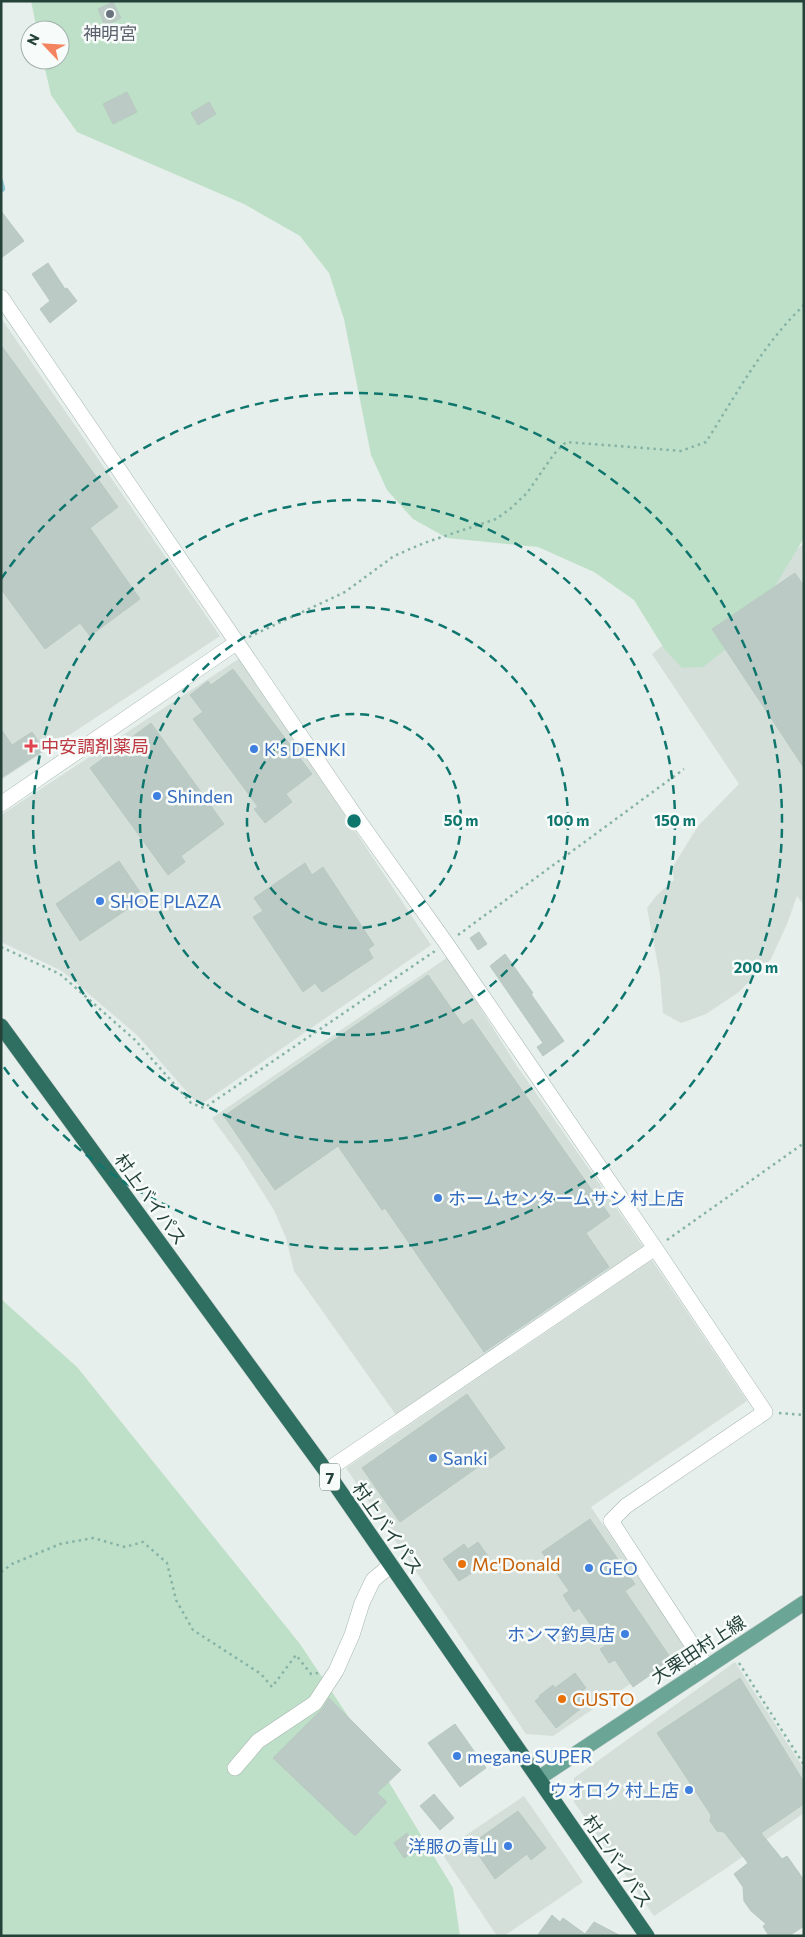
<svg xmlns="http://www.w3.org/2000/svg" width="805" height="1937" font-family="Commissioner,'Noto Sans JP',sans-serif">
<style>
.built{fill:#d4dfda}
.green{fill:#bfe0c8}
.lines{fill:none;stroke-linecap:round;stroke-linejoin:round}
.stream{stroke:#8ec9d4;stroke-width:4.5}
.building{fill:#bbcac4;stroke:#b8c9c2}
.minor-casing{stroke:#a8b8b2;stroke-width:16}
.major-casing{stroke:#c2cac8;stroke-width:16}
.highway-casing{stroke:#c2cac8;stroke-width:16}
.path{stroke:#86b3a5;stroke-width:2.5;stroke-dasharray:2.5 4;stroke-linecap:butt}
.minor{stroke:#fff;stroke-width:15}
.major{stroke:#6aa596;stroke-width:15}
.highway{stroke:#2f6f62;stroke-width:15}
.ring{fill:none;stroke:#0f766e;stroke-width:2.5;stroke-dasharray:9 6}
.worship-dot{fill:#6b7280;stroke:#f7fbf9;stroke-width:2}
.health-dot{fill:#e0444e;stroke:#f7fbf9;stroke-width:2}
.shop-dot{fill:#3f7fe0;stroke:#f7fbf9;stroke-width:2}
.food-dot{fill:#e8710a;stroke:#f7fbf9;stroke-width:2}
.labels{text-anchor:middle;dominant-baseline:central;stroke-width:5;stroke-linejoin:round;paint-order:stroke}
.shield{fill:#f7fbf9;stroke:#637a73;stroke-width:1}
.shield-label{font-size:16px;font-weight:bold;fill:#24423a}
.worship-label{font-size:18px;fill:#5b616d;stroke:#f7fbf9}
.health-label{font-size:18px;fill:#be3a42;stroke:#f7fbf9;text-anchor:start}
.shop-label{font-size:18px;fill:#366cbe;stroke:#f7fbf9;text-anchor:start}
.street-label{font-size:18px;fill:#24423a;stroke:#f7fbf9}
.food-label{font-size:18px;fill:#c56008;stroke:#f7fbf9;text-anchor:start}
.centre{fill:#0f766e;stroke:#f7fbf9;stroke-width:2.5}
.ring-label{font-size:15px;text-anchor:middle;font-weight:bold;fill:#0f766e;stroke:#f7fbf9;stroke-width:5;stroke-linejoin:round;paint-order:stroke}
</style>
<rect width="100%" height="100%" fill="#e6efeb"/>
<path class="built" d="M1,318L220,636L1,780Z
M804,544V905L797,896L787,924L771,959L739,992L706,1014L681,1023L663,1013L660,976L647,908L656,896L674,880L672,868L698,826L739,784L652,654L691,623Z
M240,658L431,945L203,1103L194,1100L138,1036L62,971L1,942V815Z
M448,957L517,1066L645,1249L396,1415L294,1271L286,1238L274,1210L240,1156L212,1118Z
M652,1260L747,1401L591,1507L685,1647L553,1736L526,1734L346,1468Z
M735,1662L804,1769V1813L728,1867L654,1916L574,1802V1778Z
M524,1796L583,1882L504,1936H497L441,1852Z"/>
<path class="green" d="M31,1H804V538L747,633L703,667L682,668L665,650L634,600L594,572L538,547L447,538L413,519L387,490L371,455L344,319L329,273L300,236L244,204L77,132L51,95L43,60H60V30H37Z
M1,1299L77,1367L300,1644L358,1731L453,1888L460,1936H1Z"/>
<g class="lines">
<path class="stream" d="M1,181L3,189L1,191"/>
</g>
<path class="building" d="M113,2L121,18L105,26L98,9Z
M127,92L137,112L113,124L103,104Z
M209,102L216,114L198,125L191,113Z
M1,211L24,241L1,258Z
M48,263L65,289L67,288L77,301L50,323L40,309L50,301L32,274Z
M1,345L118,507L90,528L140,599L90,636L80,623L45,649L1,589Z
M795,573L804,586V768L712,629Z
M233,669L312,774L286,794L292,802L265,823L254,809L258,807L193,719L203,712L190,695L208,681L211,685Z
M151,723L224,824L181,856L185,862L168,875L90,768Z
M1,729L12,745L32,732L44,750L1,778Z
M119,861L144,898L80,941L56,904Z
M305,863L312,875L323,867L374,945L368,949L373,958L322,992L315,983L303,992L253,917L263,911L254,898Z
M479,932L487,944L478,950L470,938Z
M505,954L533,993L531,994L564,1041L543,1056L537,1047L543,1043L490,966Z
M428,975L463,1025L472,1019L610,1216L586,1233L609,1267L484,1352L385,1208L382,1210L338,1146L275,1190L224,1116Z
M467,1394L505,1448L400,1522L362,1468Z
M590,1519L635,1584L625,1591L672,1660L633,1687L615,1660L609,1663L600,1649L605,1646L579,1608L574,1612L563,1595L569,1591L542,1552Z
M478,1542L488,1556L471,1569L473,1572L459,1581L443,1559L464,1544L468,1549Z
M575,1673L586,1688L580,1692L588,1703L556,1728L535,1701L540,1697L539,1696L553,1685L555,1688Z
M740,1678L804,1782V1804L761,1833L782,1859L787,1856L804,1880V1926L789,1936H769L763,1926L766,1924L751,1911L744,1901L743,1887L734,1874L748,1863L724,1832L717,1831L710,1821L711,1815L657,1733Z
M329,1698L401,1770L377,1793L387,1802L355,1836L273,1758L323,1708Z
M455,1724L486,1768L460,1787L428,1743Z
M434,1794L454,1818L440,1830L420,1806Z
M518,1811L546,1848L531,1860L527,1854L495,1879L471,1844Z
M407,1833L418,1849L404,1858L394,1843Z
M552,1915L560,1922L563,1918L585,1934L594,1922L621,1936H537Z"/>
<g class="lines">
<g class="minor-casing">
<path id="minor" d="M1,297L356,817L446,943L655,1248L765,1412L626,1506L611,1521L706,1666
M1,804L236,643
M326,1471L655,1248
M235,1768L258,1741L315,1703L336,1671L352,1635L362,1603L373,1580L391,1565"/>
</g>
<g class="major-casing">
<path id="major" d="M539,1778L804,1603"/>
</g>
<g class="highway-casing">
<path id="highway" d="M1,1026L326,1471L647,1936"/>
</g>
<path class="path" d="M249,637L345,592L394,556L424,543L496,519L510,509L527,493L554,454L566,442L681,451L706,442C736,395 763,344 804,305
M458,935L684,769
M1,947L60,974L135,1040L191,1103L204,1108L435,951
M667,1240L804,1143
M779,1413L804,1415
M1,1572L12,1564L60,1544L93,1538L125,1547L143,1542L167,1563L176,1600L193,1630L261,1674L272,1687L296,1655L311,1674L318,1673
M739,1663L804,1765"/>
<use href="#minor" class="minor"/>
<use href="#major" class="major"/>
<use href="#highway" class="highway"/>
</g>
<g class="ring">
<circle cx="354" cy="821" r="107"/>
<circle cx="354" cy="821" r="214"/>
<circle cx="354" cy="821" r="321"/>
<path d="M1 579A428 428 0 1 1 1 1063"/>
</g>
<circle class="worship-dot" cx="110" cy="14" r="5"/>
<path class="health-dot" d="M28.5 738.5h5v5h5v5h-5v5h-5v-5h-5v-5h5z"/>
<g class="shop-dot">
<circle cx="254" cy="749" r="5"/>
<circle cx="157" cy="796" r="5"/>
<circle cx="100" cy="901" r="5"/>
<circle cx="438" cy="1198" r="5"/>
<circle cx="433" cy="1458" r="5"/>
<circle cx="589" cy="1568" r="5"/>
<circle cx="625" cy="1634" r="5"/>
<circle cx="457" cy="1756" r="5"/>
<circle cx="689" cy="1790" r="5"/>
<circle cx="508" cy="1846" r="5"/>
</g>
<g class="food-dot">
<circle cx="462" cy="1564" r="5"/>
<circle cx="562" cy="1699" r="5"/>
</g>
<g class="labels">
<rect class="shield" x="320" y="1463.5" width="20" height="27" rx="4"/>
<g class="shield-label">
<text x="330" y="1477">7</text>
</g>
<g class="worship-label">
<text x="110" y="33">神明宮</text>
</g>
<g class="health-label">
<text x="41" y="746">中安調剤薬局</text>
</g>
<g class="shop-label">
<text x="264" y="749">K's DENKI</text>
<text x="167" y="796">Shinden</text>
<text x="110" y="901">SHOE PLAZA</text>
<text x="448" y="1198">ホームセンタームサシ 村上店</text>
<text x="443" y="1458">Sanki</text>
<text x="599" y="1568">GEO</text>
<text x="615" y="1634" text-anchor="end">ホンマ釣具店</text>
<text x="467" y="1756">megane SUPER</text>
<text x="679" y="1790" text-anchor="end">ウオロク 村上店</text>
<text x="498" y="1846" text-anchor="end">洋服の青山</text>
</g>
<g class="street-label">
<text transform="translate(151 1199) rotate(54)">村上バイパス</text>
<text transform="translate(388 1528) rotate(55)">村上バイパス</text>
<text transform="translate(698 1649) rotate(-33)">大栗田村上線</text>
<text transform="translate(618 1861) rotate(56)">村上バイパス</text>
</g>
<g class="food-label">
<text x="472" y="1564">Mc'Donald</text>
<text x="572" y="1699">GUSTO</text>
</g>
</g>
<circle cx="354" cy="821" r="8" class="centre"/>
<g class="ring-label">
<text x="461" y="826">50 m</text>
<text x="568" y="826">100 m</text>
<text x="675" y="826">150 m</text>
<text x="756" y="973">200 m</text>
</g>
<rect width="805" height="1937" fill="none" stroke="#24423a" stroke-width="5"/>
<g transform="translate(45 45) rotate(295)"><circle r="24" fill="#f7fbf9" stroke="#a3b1ad"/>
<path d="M0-4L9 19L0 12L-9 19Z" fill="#f4845f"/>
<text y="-8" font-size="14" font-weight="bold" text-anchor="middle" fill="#24423a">N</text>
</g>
</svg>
